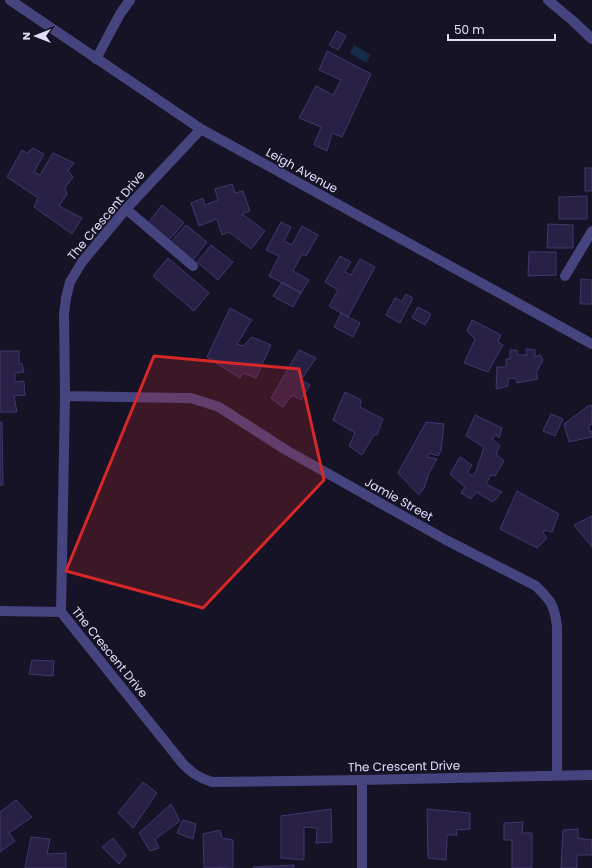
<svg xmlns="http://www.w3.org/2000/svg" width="592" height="868" font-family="Poppins,sans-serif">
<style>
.water{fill:#172c4b}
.building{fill:#282145;stroke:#41366e}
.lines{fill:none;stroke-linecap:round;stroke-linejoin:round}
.minor{stroke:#45447f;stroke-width:10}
.marked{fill:#d62828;fill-opacity:0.2;stroke:#d62828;stroke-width:3;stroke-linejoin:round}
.labels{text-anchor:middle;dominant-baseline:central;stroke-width:3;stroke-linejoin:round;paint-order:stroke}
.street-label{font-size:12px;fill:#e0ddfb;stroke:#161326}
</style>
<rect width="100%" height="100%" fill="#161326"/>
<path class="water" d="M354,45L371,55L366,63L350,53Z"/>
<path class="building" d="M337,31L346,36L338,50L329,45Z
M327,51L371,74L342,137L332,133L327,151L314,145L321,127L299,118L316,86L333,95L341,80L319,70Z
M33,148L44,154L34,172L40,175L53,153L74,163L68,171L73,177L65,188L67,194L59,206L82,218L72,234L34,207L38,198L7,177L22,150L27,153Z
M585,168H592V191H585Z
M232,184L235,193L243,191L250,211L242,214L265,231L251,249L229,232L222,235L217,219L199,226L191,203L203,198L205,205L218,200L215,189Z
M587,196V219H559V197Z
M162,205L184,223L169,240L148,223Z
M281,222L291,227L284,241L292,245L302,226L318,235L306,256L302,254L293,271L309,280L301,293L269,276L279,256L266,250Z
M548,224L573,225V248H547Z
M186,225L207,242L193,260L171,242Z
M211,245L233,262L218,280L197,262Z
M529,252H556V275L528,276Z
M340,256L351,262L345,272L351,275L360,259L375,267L348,317L329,306L338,290L325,282Z
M168,258L209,293L194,311L153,276Z
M581,279L592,280V304H580Z
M282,282L301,293L293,307L273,296Z
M406,294L413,298L400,323L386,315L395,298L402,301Z
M418,307L431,314L425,325L412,318Z
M230,308L252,320L237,344L243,346L252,337L271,345L256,378L243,373L240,378L207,357Z
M341,313L360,323L353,337L334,327Z
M472,320L501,335L498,342L503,345L488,372L464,363L475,339L467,331Z
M526,349L535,350V357L540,355L543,360L536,373L538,379L517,383L516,378L508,379V386L496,389L497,367H506V359H510V350H517V355H527Z
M299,350L316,358L301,380L310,385L301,400L292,395L283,407L271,398Z
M0,351H19V363L22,364L24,372L15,373V382L24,381L25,395L14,396L17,412H0Z
M345,392L361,400L360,407L383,419L377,435H374L362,455L349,446L355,433L333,420Z
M592,405V424L589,425V431H592V437L569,442L564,424L588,406Z
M551,414L563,419L555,436L543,431Z
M475,415L502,428L499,438L496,435L492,439L500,446L496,454L504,461L495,476L491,475L486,484L502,492L493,502L476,492L471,499L461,493L465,487L450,474L460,457L472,465L467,473L473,476L476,471L484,447L466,436Z
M0,422H2L3,485H0Z
M426,422L444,424L441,451L438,456L429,453L427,457L437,459L429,473L424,488L419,495L398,473Z
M517,491L559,514L552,532L545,530L543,533L547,538L537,548L500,529Z
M592,516V547L574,525Z
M32,660L54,661L53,676L29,674Z
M143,782L157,793L133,828L118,813Z
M16,800L32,817L9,833L15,841L0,852V812Z
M171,804L180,821L155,839L159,848L150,851L139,833Z
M331,809L332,842L316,843L317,828L304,827V860L281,858V816Z
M427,809L470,813V829L456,830L457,835H447L446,860L428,858Z
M183,820L196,824L193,839L177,833Z
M523,822L522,833H532V868H512V840H504V823Z
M578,829V838L592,840V855H577V868H561L563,830Z
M220,830L222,838L233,840V867L204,868L203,834Z
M31,837L50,839L47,854L66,853V868H25Z
M113,838L126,855L119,864L102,847Z
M294,865V868H253V867Z"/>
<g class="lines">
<path class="minor" d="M10,0L201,129L592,344
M548,0L573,21L592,39
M96,59L120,14L130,0
M201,129L126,209L82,262L70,282L66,298L64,314L65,396L61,612L183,764C192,773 199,778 212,782L362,780L592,775
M126,209L193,266
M565,276L592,231
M65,396L181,398H191L219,407L286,450L446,540L536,586C551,601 554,604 557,626V776
M0,611L61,612
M362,868V780"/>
</g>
<path class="marked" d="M154,356L299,369L324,480L203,608L66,571Z"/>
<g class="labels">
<g class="street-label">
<text transform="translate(302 170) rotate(29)">Leigh Avenue</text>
<text transform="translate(106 215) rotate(-50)">The Crescent Drive</text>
<text transform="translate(399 499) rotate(29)">Jamie Street</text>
<text transform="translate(110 652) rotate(51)">The Crescent Drive</text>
<text transform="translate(404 766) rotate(-1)">The Crescent Drive</text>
</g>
</g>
<g transform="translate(36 36) rotate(270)" stroke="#161326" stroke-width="3" paint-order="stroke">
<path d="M0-3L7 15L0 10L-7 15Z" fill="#e0ddfb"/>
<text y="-6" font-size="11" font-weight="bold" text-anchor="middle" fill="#e0ddfb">N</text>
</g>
<path d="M448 34v6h107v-6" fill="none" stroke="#e0ddfb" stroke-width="2"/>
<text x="454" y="34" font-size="12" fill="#e0ddfb" stroke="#161326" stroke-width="3" paint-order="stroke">50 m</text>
</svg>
